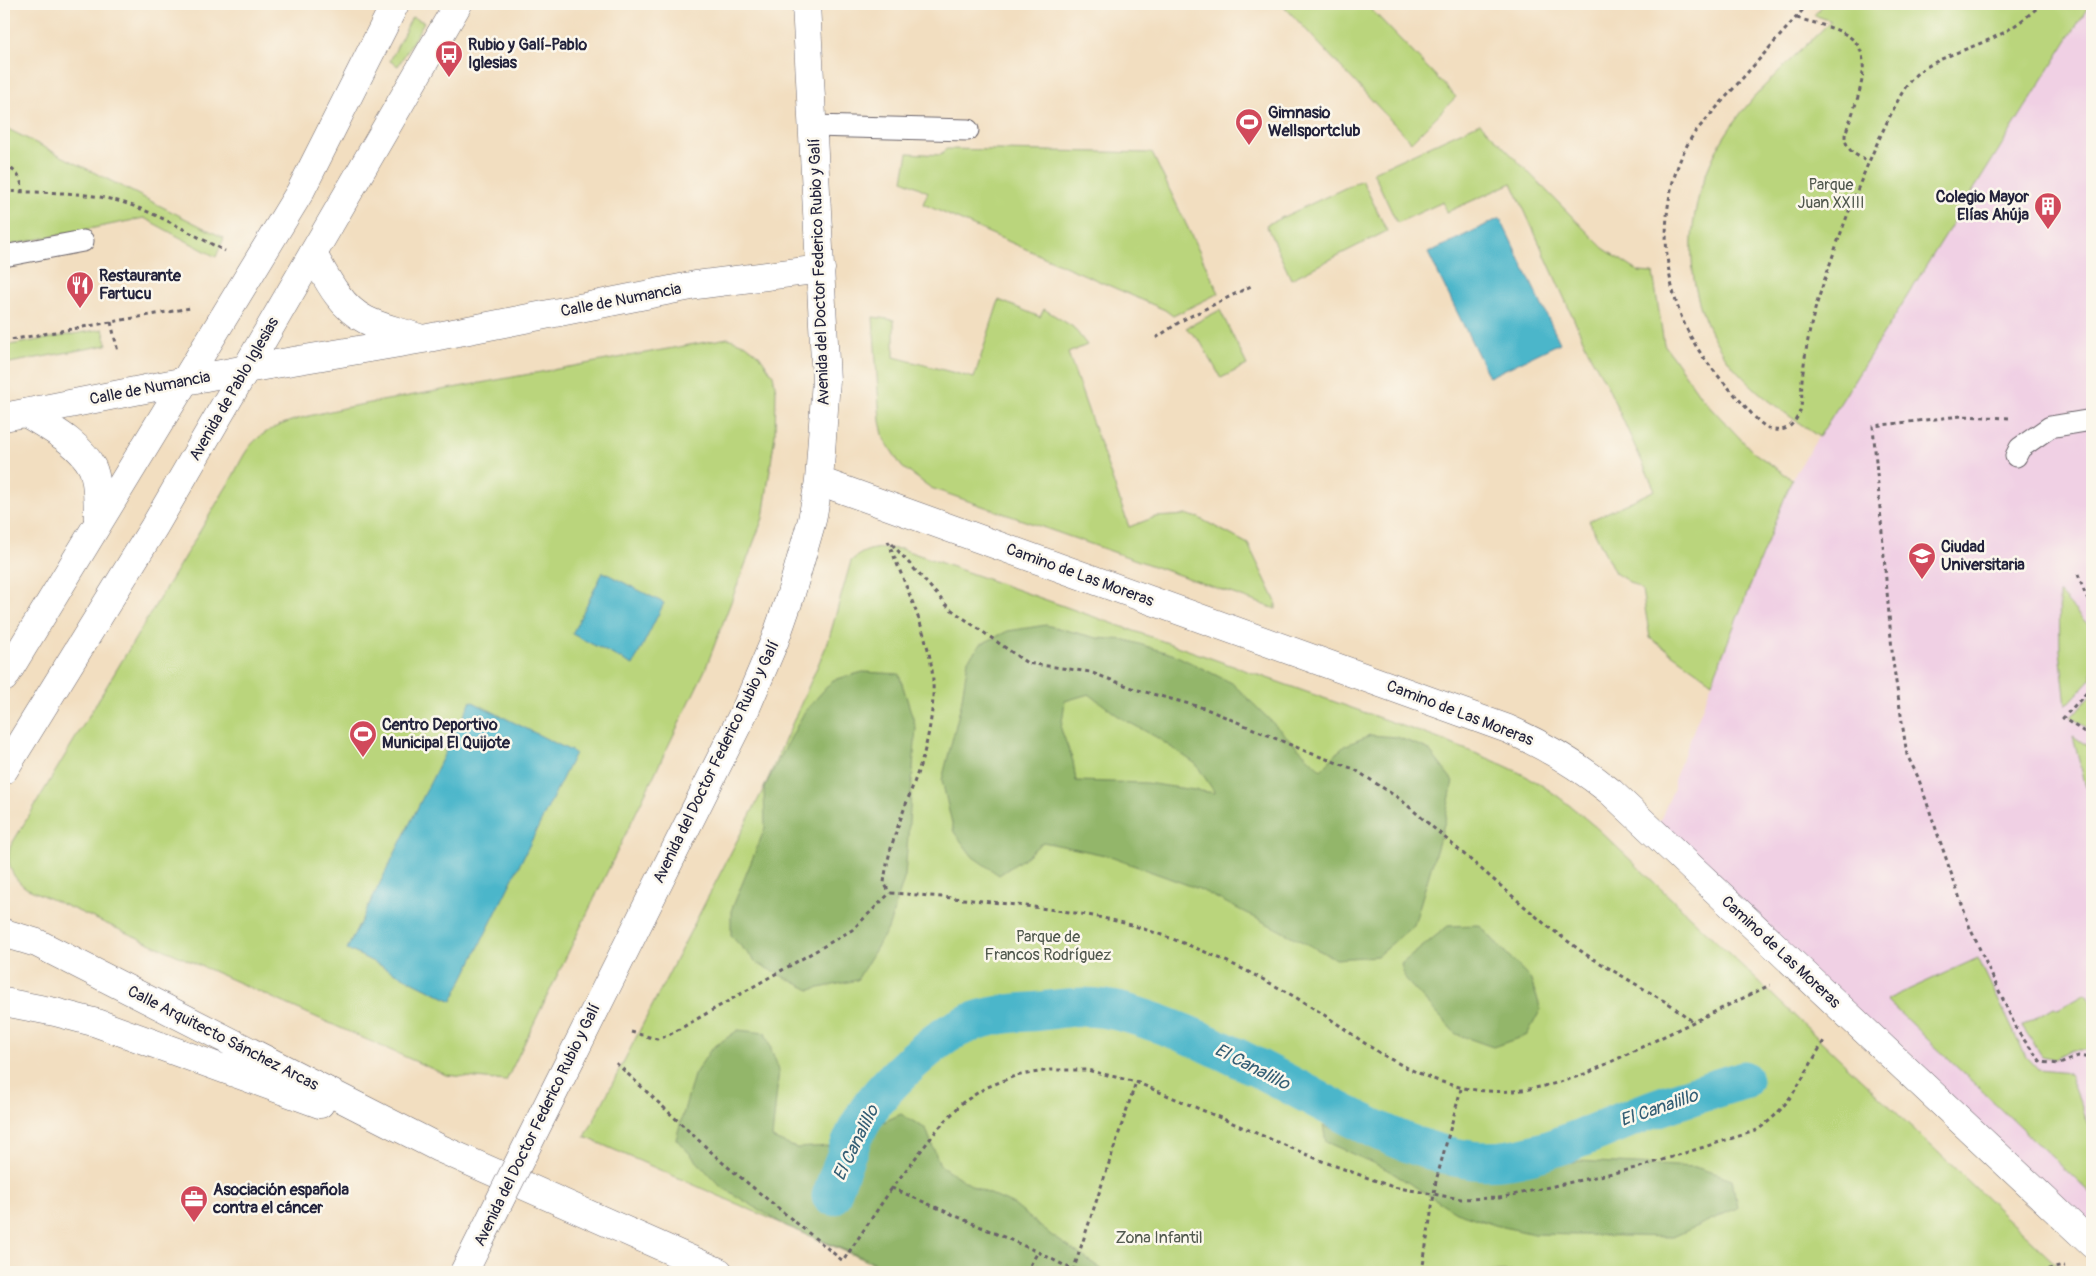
<svg xmlns="http://www.w3.org/2000/svg" width="2096" height="1276" font-family="Pangolin,sans-serif">
<style>
.built{fill:#f0d0e4}
.green{fill:#bad57b;stroke:#6e7c5b}
.forest{fill:#93b66b;stroke:#5a6c53;fill-rule:evenodd}
.water{fill:#4cb6ca;stroke:#376c82}
.lines{fill:none;stroke-linecap:round;stroke-linejoin:round}
.canal{stroke:#4cb6ca;stroke-width:39}
.service-casing{stroke:#6b646a;stroke-width:23}
.minor-casing{stroke:#6b646a;stroke-width:29}
.tertiary-casing{stroke:#6b646a;stroke-width:29}
.path{stroke:#6b646a;stroke-width:3;stroke-dasharray:4 4;stroke-linecap:butt}
.service{stroke:#fff;stroke-width:21}
.minor{stroke:#fff;stroke-width:28}
.tertiary{stroke:#fff;stroke-width:28}
.minor-bridge-casing{stroke:#6b646a;stroke-width:29;stroke-linecap:butt}
.minor-bridge{stroke:#fff;stroke-width:28}
.labels{text-anchor:middle;dominant-baseline:central;stroke-width:5;stroke-linejoin:round;paint-order:stroke}
.poi-label{font-size:16px;font-weight:bold;fill:#22223b;stroke:#fbf7ec;text-anchor:start}
.park-label{font-size:16px;fill:#50584e;stroke:#fbf7ec}
.street-label{font-size:16px;fill:#22223b;stroke:#fbf7ec}
.water-label{font-size:18px;font-style:italic;fill:#335d74;stroke:#fbf7ec}
</style>
<rect width="100%" height="100%" fill="#fbf7ec"/>
<filter id="ink" filterUnits="userSpaceOnUse"><feTurbulence type="fractalNoise" baseFrequency=".02" numOctaves="2"/><feDisplacementMap in="SourceGraphic" scale="10" xChannelSelector="R" yChannelSelector="G"/><feConvolveMatrix kernelMatrix="1 2 1 2 8 2 1 2 1" color-interpolation-filters="sRGB"/></filter>
<filter id="wash" filterUnits="userSpaceOnUse"><feTurbulence type="fractalNoise" baseFrequency=".0096" numOctaves="4" result="noise"/><feDisplacementMap in="SourceGraphic" scale="20" xChannelSelector="R" yChannelSelector="G"/><feGaussianBlur stdDeviation="1.12" result="paint"/><feColorMatrix in="noise" values="0 0 0 0 0 0 0 0 0 0 0 0 0 0 0 0 0 1.4 0 .05"/><feComposite in="paint" operator="in"/></filter>
<g filter="url(#wash)">
<rect width="100%" height="100%" fill="#f2dec0"/>
<path class="built" d="M2090,4H2092V1244L1655,832L1674,788V780L1792,479Z"/>
<path class="green" d="M1282,4H1366L1456,97L1411,142Z
M1824,4H2090L1819,437C1791,417 1763,399 1739,373C1676,305 1679,203 1730,128C1757,88 1797,55 1831,21L1814,15Z
M412,17L424,22L398,66L390,61Z
M1480,123L1603,248L1639,272L1653,273L1664,344L1702,398L1753,452L1792,479L1712,682L1650,638L1642,590L1615,573L1589,521L1655,490L1606,383L1591,357L1512,183L1447,212L1443,202L1397,223L1373,172Z
M4,127L224,238L216,257L144,218L4,246Z
M946,149L1152,153L1219,293L1173,316L1165,310L923,204L928,192L903,180L908,153L941,155Z
M1362,180L1387,231L1291,279L1266,225Z
M999,300L1040,317L1044,309L1073,327L1087,345L1068,353L1129,527L1155,517L1188,515L1199,518L1248,544L1276,602V609L931,488L902,467L884,439L880,421L873,317L894,320V357L974,378Z
M1220,310L1247,365L1221,378L1200,341L1186,328Z
M103,329L107,345L4,364V346Z
M728,338L746,345L759,355L773,375L776,390L775,435L763,518L705,670L506,1081L446,1075L26,888C12,877 6,865 10,847L233,476C238,466 243,455 250,446C272,420 313,416 343,408Z
M882,548L902,549L1431,736C1469,751 1508,764 1543,786C1563,799 1580,814 1598,829L2064,1272H892L585,1137L764,788L828,642L851,561C861,552 869,549 882,548Z
M2059,593L2092,629V678L2066,706L2060,650Z
M2092,694V731L2071,717Z
M2073,736L2092,749V812L2091,807Z
M1978,958L2026,1057L2038,1070L2069,1073L2092,1133V1195L1886,1000Z
M2086,993L2092,1004V1050H2072L2055,1059L2042,1056L2022,1026L2054,1007L2058,1009Z"/>
<path class="forest" d="M1046,625L1097,638L1126,640L1175,655L1232,683L1321,770L1344,746L1370,735L1397,737L1428,749L1453,781L1445,821L1414,925L1377,956L1336,959L1199,889L1105,855L1043,842L1023,859L999,875L973,857L954,832L942,780L961,705L968,660L981,644L1008,631ZM1089,694L1121,718L1156,737L1196,764L1215,793L1146,783L1076,781L1073,761L1061,729L1065,701Z
M863,672L899,674L916,728L905,876L888,929L857,980L810,990L758,964L731,936V911L765,828L764,788L805,711L833,680Z
M1479,925L1530,978L1541,1009L1527,1035L1493,1047L1456,1034L1405,979L1401,964L1448,926Z
M738,1030L765,1033L779,1070L772,1138L796,1148L830,1146L901,1114L926,1129L940,1165L974,1187L1014,1205L1051,1235L1106,1272L896,1271L786,1226L720,1186L676,1139L694,1075L711,1049Z
M1323,1126L1357,1136L1448,1175L1526,1171L1577,1161L1695,1167L1732,1179L1737,1208L1673,1237L1534,1234L1495,1225L1456,1212L1386,1169L1326,1142Z"/>
<path class="water" d="M1500,218L1560,343L1489,377L1428,253Z
M603,572L664,603L633,665L572,634Z
M471,701L575,753L452,1001L347,949Z"/>
<g class="lines">
<path class="canal" d="M831,1196C841,1168 852,1134 869,1109C887,1083 934,1038 963,1026C984,1016 1007,1013 1029,1012C1047,1011 1065,1007 1082,1007C1096,1007 1115,1010 1129,1014C1192,1032 1253,1065 1311,1096C1360,1122 1416,1153 1472,1160C1528,1167 1597,1130 1648,1111C1679,1099 1712,1090 1743,1080"/>
</g>
</g>
<g filter="url(#ink)">
<g class="lines">
<g class="service-casing">
<path id="service" d="M813,126L968,130
M4,256L83,241
M2016,456L2020,448L2050,427L2092,420"/>
</g>
<g class="minor-casing">
<path id="minor" d="M313,254C327,279 340,307 366,320C382,328 402,332 419,338
M26,413C48,427 79,442 92,467C99,482 97,504 98,521
M4,417L246,369L423,339L696,285L821,269
M819,481L1508,729C1546,746 1579,766 1611,792L2092,1244
M4,933L37,943L439,1148L719,1272
M4,1002L55,1012L97,1023L320,1104
M571,1058L746,708L775,640L790,597L812,520L819,481L826,380L806,4"/>
</g>
<g class="tertiary-casing">
<path id="tertiary" d="M4,678L300,192L395,4
M4,770L154,527L458,4"/>
</g>
<path class="path" d="M1808,4L1695,132C1656,190 1658,279 1692,339C1705,363 1726,385 1744,405C1755,417 1768,437 1787,428C1793,425 1798,417 1800,411C1803,401 1801,390 1802,380C1805,354 1809,330 1816,306C1837,241 1860,177 1890,116C1898,101 1905,83 1919,72C1942,55 1974,48 1999,35C2015,27 2029,15 2042,4
M1797,18C1813,23 1837,27 1851,38C1878,58 1853,109 1845,135C1845,151 1856,155 1869,162
M4,165C16,170 23,179 22,192
M4,191C40,193 79,191 114,200C153,210 189,233 225,251
M111,322L118,352
M1156,338L1181,321L1251,286
M4,341L190,308
M2009,418L1961,416L1873,426L1893,662L1907,755L1918,777L1970,928L2018,1032L2041,1062L2060,1064L2078,1056L2092,1058
M888,541C903,581 932,640 933,682C934,705 930,730 924,753C911,797 889,838 884,883L890,893
M892,544L949,608L1027,663L1090,672L1138,690L1204,708L1310,753L1354,769L1400,799L1546,925L1585,954L1671,1005L1692,1021
M2078,574L2085,594L2092,605
M2092,687L2063,718L2092,737
M631,1032L657,1039L669,1035L852,930L890,893C938,896 985,901 1033,907C1071,912 1108,917 1144,929C1205,949 1264,977 1318,1011C1344,1027 1367,1047 1394,1061C1465,1099 1515,1100 1590,1072L1770,985
M616,1063L723,1163L843,1261L892,1188
M1073,1271L1136,1082
M1026,1272L1038,1252
M1077,1272L1038,1252L892,1188L937,1130L962,1103L985,1088L1015,1076L1050,1070H1087L1136,1082L1322,1161L1393,1187L1461,1199L1499,1198L1640,1167L1755,1131C1789,1111 1805,1072 1825,1039
M1422,1272L1436,1181L1461,1089
M2032,1272L2065,1266"/>
<use href="#service" class="service"/>
<use href="#minor" class="minor"/>
<use href="#tertiary" class="tertiary"/>
<g class="minor-bridge-casing">
<path id="minor-bridge" d="M464,1272L571,1058"/>
</g>
<use href="#minor-bridge" class="minor-bridge"/>
</g>
</g>
<defs>
<g id="bus-pin" transform="scale(1.4375)"><path d="M0 17L-7.5 6A9.5 9.5 0 1 1 7.5 6Z" fill="#d1495b" stroke="#fbf7ec"/><path d="M-5-6H5V4H4V6H2V4H-2V6H-4V4H-5ZM-3.5-4V0h7V-4ZM-3.5 1.2v1.5H-2V1.2ZM2 1.2v1.5H3.5V1.2Z" fill="#fff"/></g>
<g id="stadium-pin" transform="scale(1.4375)"><path d="M0 17L-7.5 6A9.5 9.5 0 1 1 7.5 6Z" fill="#d1495b" stroke="#fbf7ec"/><path d="M0-5a6.5 5 0 1 0 0 10a6.5 5 0 1 0 0-10ZM-3.5-1.8h7v3.6h-7Z" fill="#fff"/></g>
<g id="building-pin" transform="scale(1.4375)"><path d="M0 17L-7.5 6A9.5 9.5 0 1 1 7.5 6Z" fill="#d1495b" stroke="#fbf7ec"/><path d="M-4-6H4V6H1V3H-1V6H-4ZM-2.5-4.3h1.7v1.8h-1.7ZM.8-4.3h1.7v1.8H.8ZM-2.5-1h1.7V.8h-1.7ZM.8-1h1.7V.8H.8Z" fill="#fff"/></g>
<g id="restaurant-pin" transform="scale(1.4375)"><path d="M0 17L-7.5 6A9.5 9.5 0 1 1 7.5 6Z" fill="#d1495b" stroke="#fbf7ec"/><path d="M-5-6h1v4h1v-4h1v4h1v-4h1v5L-1.5 .5V6h-2V.5L-5-1ZM5-6V6H3V1.5H1.5Q1.5-4 5-6Z" fill="#fff"/></g>
<g id="university-pin" transform="scale(1.4375)"><path d="M0 17L-7.5 6A9.5 9.5 0 1 1 7.5 6Z" fill="#d1495b" stroke="#fbf7ec"/><path d="M0-5L7-2L0 1L-7-2ZM-4 1L0 2.5L4 1V4Q0 6-4 4Z" fill="#fff"/></g>
<g id="office-pin" transform="scale(1.4375)"><path d="M0 17L-7.5 6A9.5 9.5 0 1 1 7.5 6Z" fill="#d1495b" stroke="#fbf7ec"/><path d="M-6-3h4V-5.5h4V-3h4V5H-6ZM-1-4.5V-3h2v-1.5ZM-6 0V1H6V0Z" fill="#fff"/></g>
</defs>
<g fill-rule="evenodd">
<use href="#bus-pin" x="449" y="54"/>
<use href="#stadium-pin" x="1249" y="122"/>
<use href="#building-pin" x="2048" y="206"/>
<use href="#restaurant-pin" x="80" y="285"/>
<use href="#university-pin" x="1922" y="556"/>
<use href="#stadium-pin" x="363" y="734"/>
<use href="#office-pin" x="194" y="1199"/>
</g>
<g class="labels">
<g class="poi-label">
<text x="468" y="45">Rubio y Galí-Pablo<tspan x="468" dy="18">Iglesias</tspan></text>
<text x="1268" y="113">Gimnasio<tspan x="1268" dy="18">Wellsportclub</tspan></text>
<text x="2029" y="197" text-anchor="end">Colegio Mayor<tspan x="2029" dy="18">Elías Ahúja</tspan></text>
<text x="99" y="276">Restaurante<tspan x="99" dy="18">Fartucu</tspan></text>
<text x="1941" y="547">Ciudad<tspan x="1941" dy="18">Universitaria</tspan></text>
<text x="382" y="725">Centro Deportivo<tspan x="382" dy="18">Municipal El Quijote</tspan></text>
<text x="213" y="1190">Asociación española<tspan x="213" dy="18">contra el cáncer</tspan></text>
</g>
<g class="park-label">
<text x="1831" y="185">Parque<tspan x="1831" dy="18">Juan XXIII</tspan></text>
<text x="1048" y="937">Parque de<tspan x="1048" dy="18">Francos Rodríguez</tspan></text>
<text x="1159" y="1238">Zona Infantil</text>
</g>
<g class="street-label">
<text transform="translate(819 272) rotate(-92)">Avenida del Doctor Federico Rubio y Galí</text>
<text transform="translate(621 300) rotate(-11)">Calle de Numancia</text>
<text transform="translate(150 388) rotate(-11)">Calle de Numancia</text>
<text transform="translate(234 389) rotate(-60)">Avenida de Pablo Iglesias</text>
<text transform="translate(1080 575) rotate(20)">Camino de Las Moreras</text>
<text transform="translate(1460 713) rotate(21)">Camino de Las Moreras</text>
<text transform="translate(716 762) rotate(-64)">Avenida del Doctor Federico Rubio y Galí</text>
<text transform="translate(1781 952) rotate(43)">Camino de Las Moreras</text>
<text transform="translate(223 1038) rotate(27)">Calle Arquitecto Sánchez Arcas</text>
<text transform="translate(537 1125) rotate(-64)">Avenida del Doctor Federico Rubio y Galí</text>
</g>
<g class="water-label">
<text transform="translate(1252 1067) rotate(27)">El Canalillo</text>
<text transform="translate(1659 1108) rotate(-19)">El Canalillo</text>
<text transform="translate(856 1143) rotate(-64)">El Canalillo</text>
</g>
</g>
<rect width="2096" height="1276" fill="none" stroke="#fbf7ec" stroke-width="20"/>
</svg>
